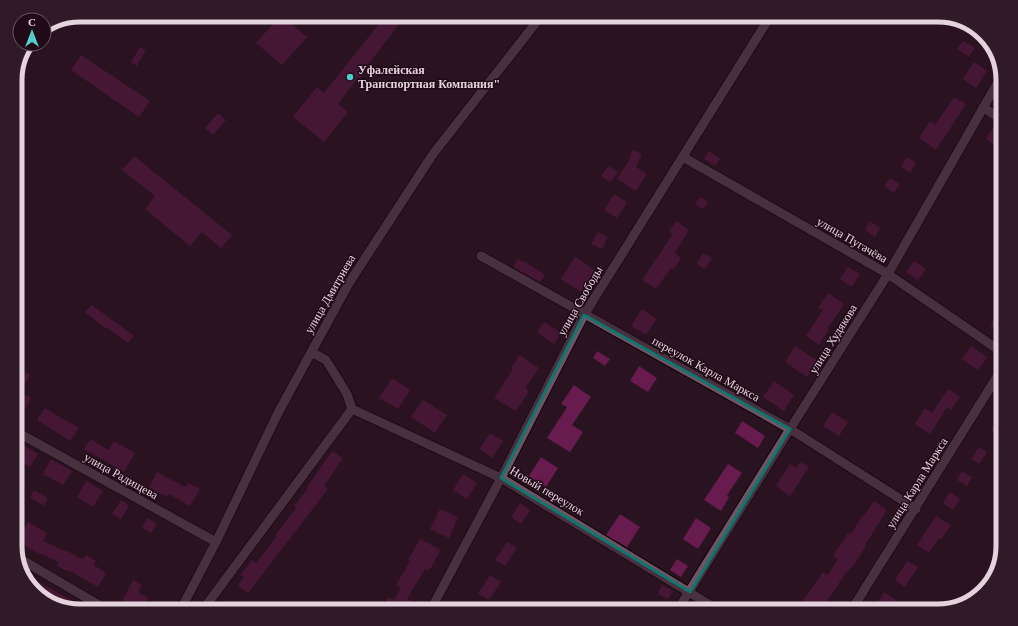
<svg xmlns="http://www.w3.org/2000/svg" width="1018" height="626" font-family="Georgia,serif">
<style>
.green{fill:#480b34}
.building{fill:#681b4e}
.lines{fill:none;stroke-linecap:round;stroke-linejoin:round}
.minor-casing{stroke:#11010a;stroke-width:11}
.minor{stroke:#6f5463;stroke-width:9}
.marked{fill:none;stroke:#0f766e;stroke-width:3;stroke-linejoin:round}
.poi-dot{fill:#52cdcc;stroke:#200a17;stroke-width:1.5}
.labels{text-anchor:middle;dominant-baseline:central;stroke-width:3;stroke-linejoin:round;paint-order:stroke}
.poi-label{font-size:12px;font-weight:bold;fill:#e4d3dc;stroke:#200a17;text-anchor:start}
.street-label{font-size:12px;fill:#e4d3dc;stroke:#200a17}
.rim{fill:none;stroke:#e4d3dc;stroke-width:5}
</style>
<rect width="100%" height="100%" fill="#2a1321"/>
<path class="green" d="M444,603H461L476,611H439Z"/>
<path class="building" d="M281,15L307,37L282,65L256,43Z
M386,15H406L338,104L348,112L324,142L293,117L317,87L324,93Z
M963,41L975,48L969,57L957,49Z
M140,47L146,50L137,66L131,62Z
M81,55L150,101L139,117L71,70Z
M974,62L987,71L976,88L963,79Z
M954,97L966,104L936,150L919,138L930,121L935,125Z
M218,113L226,120L213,135L205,128Z
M996,123L1003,128V139L998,147L986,139Z
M633,150L642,154L636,167L647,174L636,191L617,179L630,159L629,158Z
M709,151L720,159L715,166L704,159Z
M134,156L232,235L221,248L202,232L190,246L145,209L155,196L122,170Z
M907,157L916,163L910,173L901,167Z
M608,166L618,172L611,182L601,176Z
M890,178L900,184L894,193L884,186Z
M614,194L627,202L617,218L604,210Z
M700,197L708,202L703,209L695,204Z
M676,221L689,230L675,253L681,258L674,269L671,268L656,289L642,280L673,234L669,232Z
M870,221L880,228L875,237L865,230Z
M598,232L608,237L602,249L591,244Z
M703,253L712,258L705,269L697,264Z
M575,257L595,270L581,292L561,279Z
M518,259L523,262L524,261L545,275L540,282L513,267Z
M914,261L926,269L918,280L906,272Z
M848,267L860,274L852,287L840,279Z
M828,293L844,304L828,328L829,329L819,345L806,336L823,310L818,308Z
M92,305L134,336L128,343L106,327L105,328L85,312Z
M1003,305V334L990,326Z
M642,309L657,319L646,335L631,326Z
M544,322L561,333L554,344L537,332Z
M795,346L818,361L807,377L785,362Z
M971,346L987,357L978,370L962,359Z
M597,351L610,359L605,366L593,358Z
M519,355L539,368L525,388L529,391L516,411L494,398L513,369L511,368Z
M15,366L30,375L20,392L31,398L22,414L15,410Z
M639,366L657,378L648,392L630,381Z
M392,378L410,390L398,409L379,398Z
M774,381L794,395L784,411L763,397Z
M574,385L591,397L572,425L583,432L570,452L547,438L567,407L561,404Z
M948,389L960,397L951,410L947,407L930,434L915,424L925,408L932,413Z
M423,400L447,415L435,433L411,417Z
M45,408L66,421V420L79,428L70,441L37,420Z
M998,409L1003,413V438L991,430L997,421L994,416Z
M832,412L848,422L839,436L823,426Z
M742,421L765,436L758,448L735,433Z
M490,433L503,441L492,458L479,449Z
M91,439L108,450L114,441L135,453L124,472L84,449Z
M23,445L38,454L30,467L15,458Z
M979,447L987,452L979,464L971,459Z
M332,451L343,458L324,486L328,489L248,593L238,586L244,577L240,575L252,560L256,563L267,549L277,536L275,535L296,508L294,506L308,488L307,487Z
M541,457L558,468L546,487L529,476Z
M51,459L72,471L63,485L43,474Z
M800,462L809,467L790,496L776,486L790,464L796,468Z
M728,464L742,473L727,495L729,497L721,511L704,500Z
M962,471L972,477L967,486L957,480Z
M157,472L185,487L188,483L200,489L190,506L169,494L167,497L149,487Z
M463,474L477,483L467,499L453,490Z
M86,481L103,491L93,507L77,497Z
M34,490L48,498L44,506L30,497Z
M950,492L960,499L953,510L943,503Z
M121,500L129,506L121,519L112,514Z
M874,501L887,510L865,545L866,546L852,568L851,567L843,577L826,603L827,604L823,611H807L810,607L802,602L823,572L828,575L838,559L833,556L848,533L850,535L863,515L864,516Z
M520,503L530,510L521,524L511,517Z
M440,509L458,517L449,538L430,529Z
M620,514L640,527L627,547L606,535Z
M936,516L951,525L941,540L939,538L929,553L917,545Z
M148,518L157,524L151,533L142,527Z
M696,518L711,528L698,549L683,539Z
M28,522L47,533L43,541L65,551V550L83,559L86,555L96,561L94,565L106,573L98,587L68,570L67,571L57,566L59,562L36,552L15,540V524L24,529Z
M420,539L441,550L429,571L425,569L407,599L412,602L407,611H390L383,607L388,597L394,600L401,588L396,585L410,561L408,560Z
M507,542L517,548L505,566L495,560Z
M677,559L688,566L681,577L670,570Z
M907,561L918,567L905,587L895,580Z
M22,573L69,599L89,611H80L47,602L24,579Z
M490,575L501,582L489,600L478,593Z
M133,580L142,585L138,592L148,598L142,611L122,601Z
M662,585L673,591L668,599L658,594Z
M884,592L902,604L897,611H872Z"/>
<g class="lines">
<g class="minor-casing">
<path id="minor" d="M983,107L1003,121
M683,157L888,274L1003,353
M481,256L790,429L916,509
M311,352L326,360L347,394L352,409L501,478L720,611
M15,431L216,542
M17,557L109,611
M180,611L216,542L278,413L349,283L433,154L542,15
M202,611L352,409
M430,611L501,478L584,315L771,15
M677,611L790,429L888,274L1002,75
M851,611L1003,367"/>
</g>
<use href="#minor" class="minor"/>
</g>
<path d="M0 0H1018V626H0ZM584,315L790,429L690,592L501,478Z" fill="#2a1321" fill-opacity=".55" fill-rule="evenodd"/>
<path class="marked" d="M584,315L790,429L690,592L501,478Z"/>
<circle class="poi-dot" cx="350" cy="77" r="4"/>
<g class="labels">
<g class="poi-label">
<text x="358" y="70">Уфалейская<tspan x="358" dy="14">Транспортная Компания"</tspan></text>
</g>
<g class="street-label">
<text transform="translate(852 240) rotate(30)">улица Пугачёва</text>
<text transform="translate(330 294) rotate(-60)">улица Дмитриева</text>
<text transform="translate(580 301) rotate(-60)">улица Свободы</text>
<text transform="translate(833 339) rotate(-58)">улица Худякова</text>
<text transform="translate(706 369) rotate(29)">переулок Карла Маркса</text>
<text transform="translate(121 476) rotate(29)">улица Радищева</text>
<text transform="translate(917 483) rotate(-58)">улица Карла Маркса</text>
<text transform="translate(547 491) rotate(31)">Новый переулок</text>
</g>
</g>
<path d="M0 0H1018V626H0ZM80 22H938A58 58 0 0 1 996 80V546A58 58 0 0 1 938 604H80A58 58 0 0 1 22 546V80A58 58 0 0 1 80 22Z" fill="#301a27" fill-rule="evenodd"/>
<path class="rim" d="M80 22H938A58 58 0 0 1 996 80V546A58 58 0 0 1 938 604H80A58 58 0 0 1 22 546V80A58 58 0 0 1 80 22Z"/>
<g transform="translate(32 32)"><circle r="19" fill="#200a17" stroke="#6e5a66"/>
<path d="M0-3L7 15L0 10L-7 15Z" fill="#52cdcc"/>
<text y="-6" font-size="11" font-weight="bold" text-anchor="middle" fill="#e4d3dc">С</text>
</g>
</svg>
